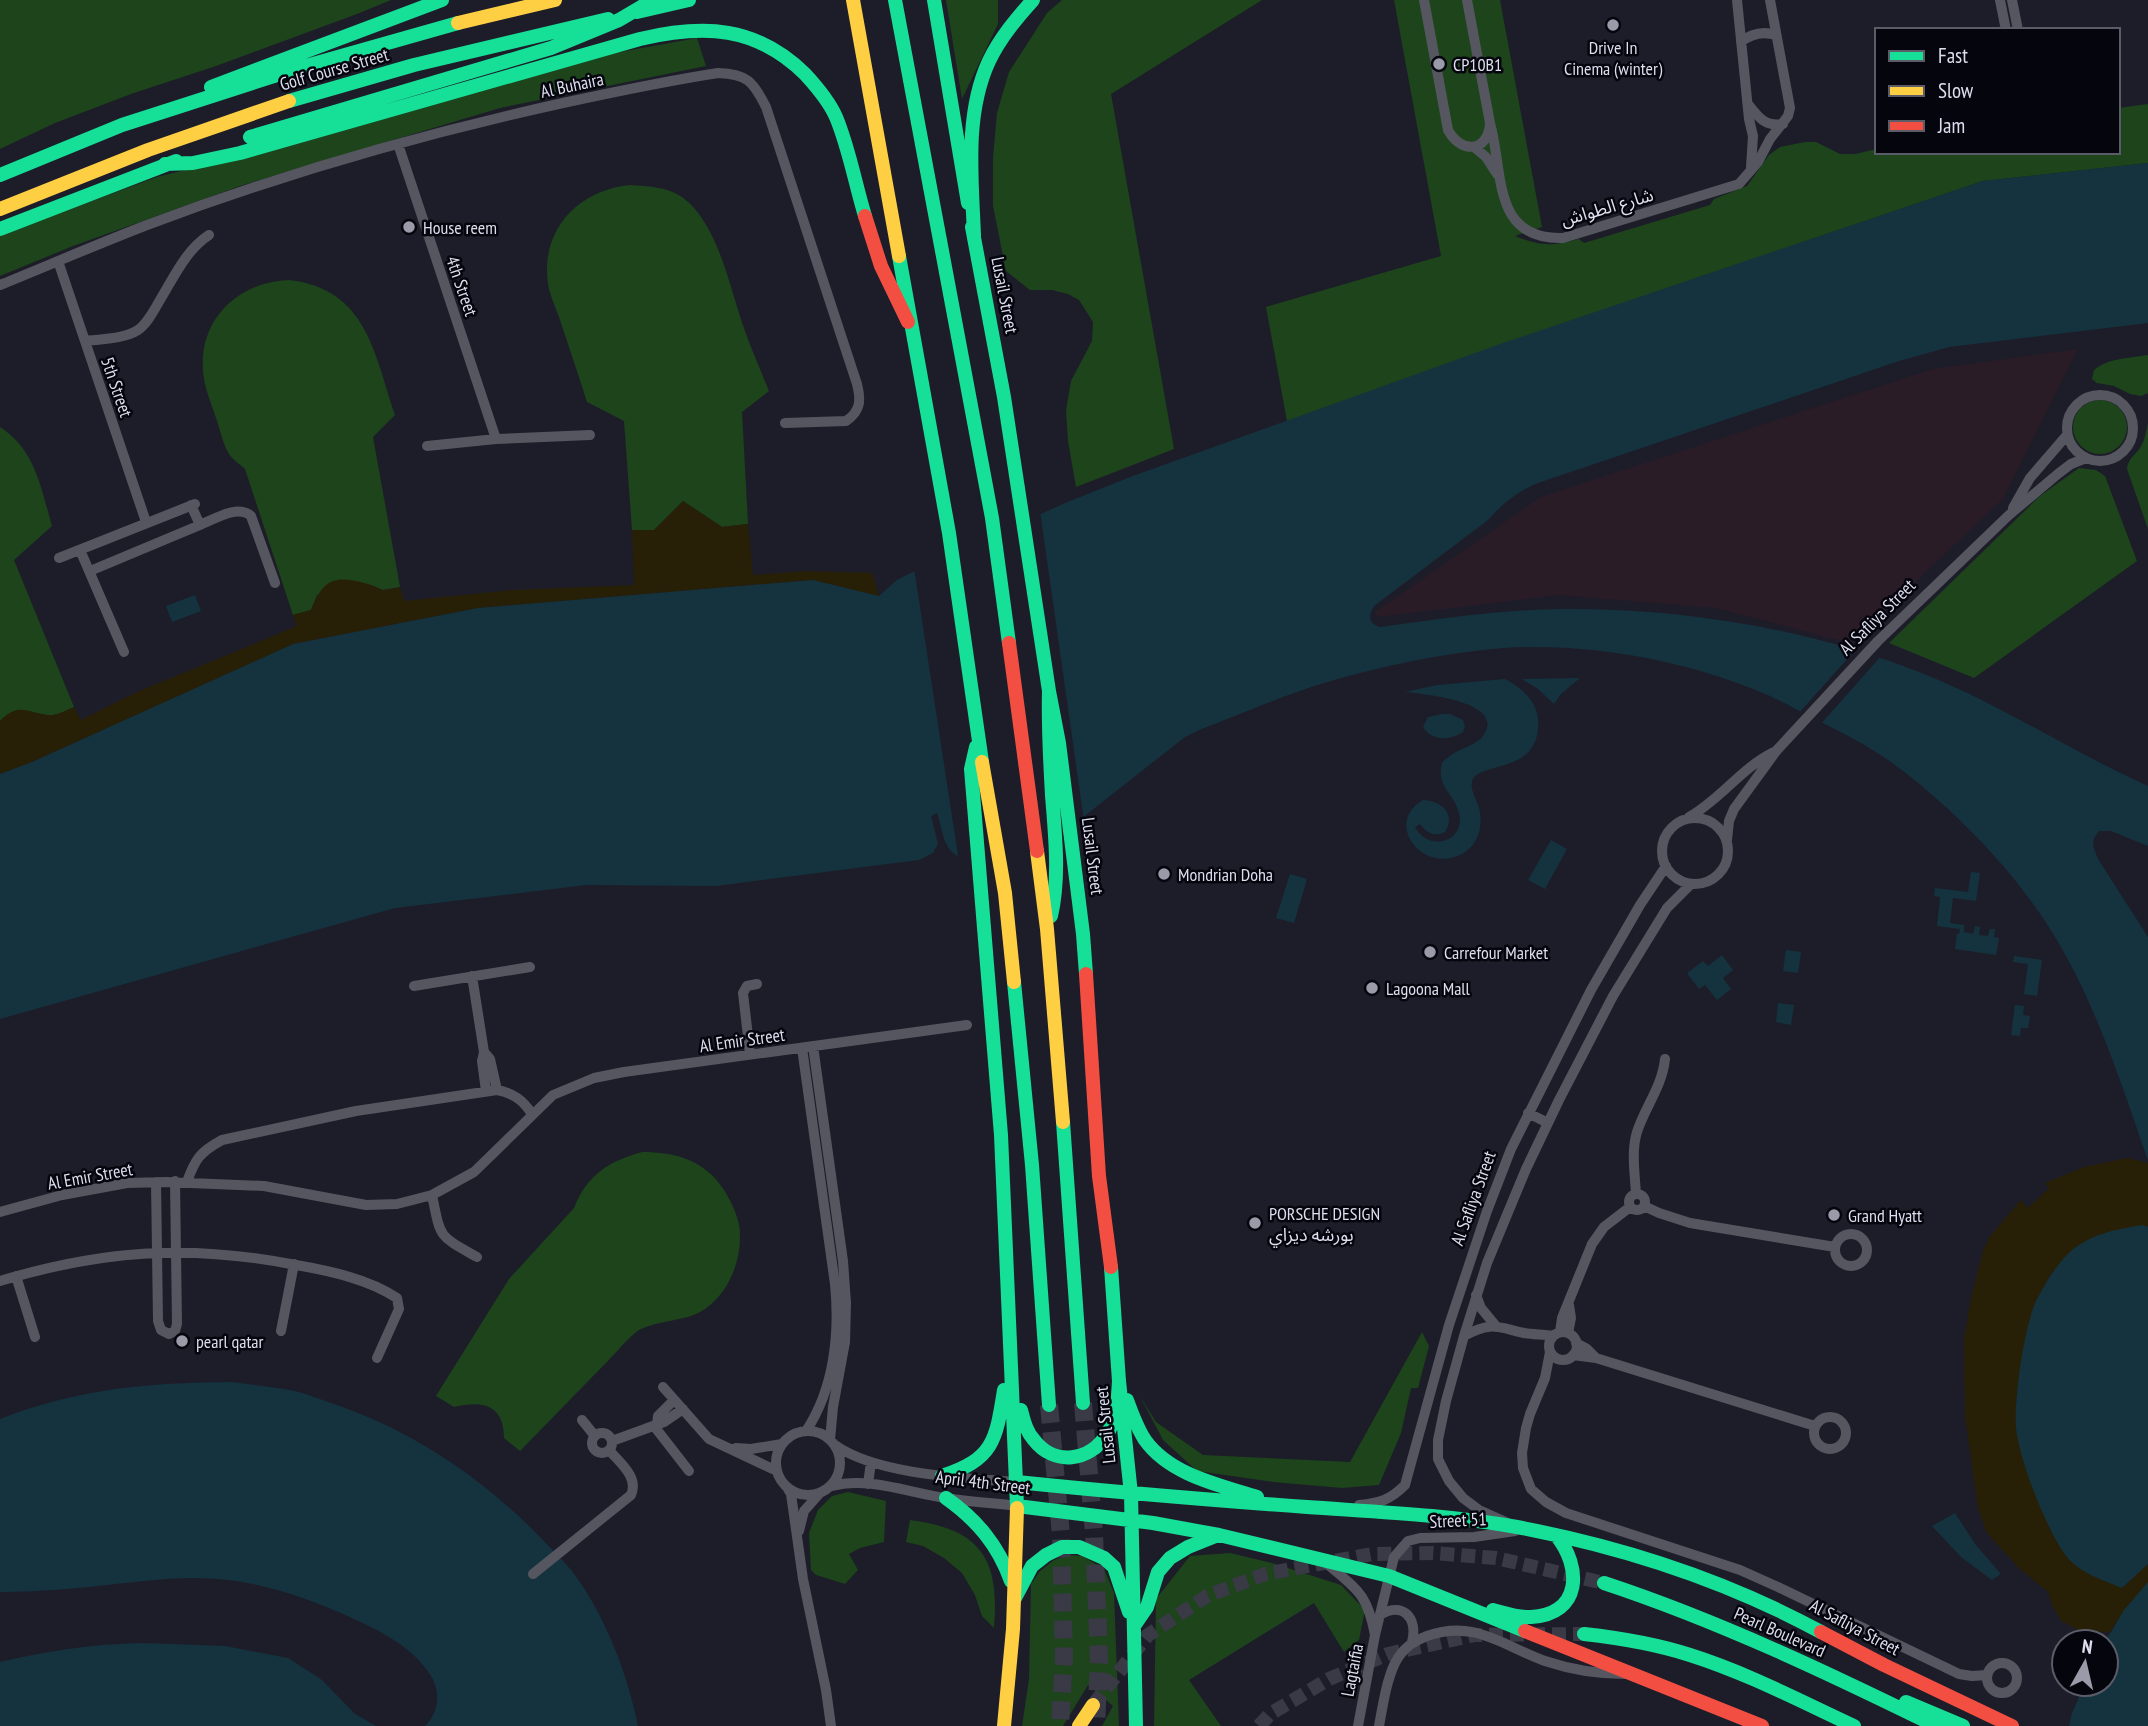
<svg xmlns="http://www.w3.org/2000/svg" width="2148" height="1726" font-family="'PT Sans Narrow','Noto Sans Arabic',sans-serif">
<style>
.industrial{fill:#291c26}
.green{fill:#1d441b}
.sand{fill:#272006}
.water{fill:#14333f}
.pier{fill:#1d1d29}
.lines{fill:none;stroke-linecap:round;stroke-linejoin:round}
.secondary-tunnel{stroke:#3a3a47;stroke-width:14;stroke-dasharray:14 7;stroke-linecap:butt}
.highway-tunnel{stroke:#3a3a47;stroke-width:18;stroke-dasharray:18 9;stroke-linecap:butt}
.street{stroke:#565660;stroke-width:10}
.fast{stroke:#16e098;stroke-width:14}
.slow{stroke:#ffcf43;stroke-width:14}
.jam{stroke:#f24e42;stroke-width:14}
.poi-dot{fill:#9a9aa9;stroke:#05050e;stroke-width:2.5}
.labels{text-anchor:middle;dominant-baseline:central;stroke-width:5;stroke-linejoin:round;paint-order:stroke}
.poi-label{font-size:18px;fill:#dddeee;stroke:#05050e;text-anchor:start}
.street-label{font-size:18px;fill:#dddeee;stroke:#05050e}
</style>
<rect width="100%" height="100%" fill="#1d1d29"/>
<path class="industrial" d="M2078,349L2003,499L1850,643L1716,608L1558,595L1377,617L1375,612L1541,497L1933,369Z"/>
<path class="green" d="M0,0H391L357,14L216,66L131,94L55,123L0,149Z
M946,0H998V24L962,99Z
M1062,0H1262L1111,94L1174,449L1076,487L1068,441L1066,410L1071,381L1092,341L1093,322L1079,300L1068,294L1052,290H1030L1006,271L993,206V157L997,113L1009,72L1047,13Z
M1394,0H1500L1542,227L1515,236C1543,247 1550,246 1579,239L1584,243L1710,205L1714,199L1747,186L1769,155L1780,147L1805,142H1816L1840,154H1855L1877,149V152H2118V108L2148,104V163L1983,181L1679,284L1287,421L1266,307L1441,256Z
M697,38L706,66L500,108L243,185L73,246L0,276V235L157,177L323,135L609,54Z
M630,185C647,186 668,187 682,197C719,224 730,290 745,331C752,351 761,371 769,391L742,412L748,524L722,527L683,501L654,530H632L624,421L587,402C578,374 569,347 560,320C556,308 550,296 548,284C540,229 579,190 630,185Z
M289,280C367,289 374,353 395,415L373,437L400,587L383,590L371,585L317,595L311,610L293,615L245,469C240,464 233,460 229,454C223,444 220,430 216,418C211,403 204,387 203,371C199,318 239,282 289,280Z
M2148,355V393L2141,396L2130,394L2114,386L2097,383L2092,379L2094,370C2108,358 2130,358 2148,355Z
M2073 427a27 27 0 1 1 54 0a27 27 0 1 1-54 0Z
M2148,423V529L2127,469C2128,459 2134,456 2140,448C2145,440 2146,432 2148,423Z
M0,427C35,449 41,488 52,526L14,560L74,707C65,711 57,716 47,715C28,712 17,704 0,721Z
M2079,468L2096,470L2105,476L2137,561L1974,678L1889,643L2040,496Z
M642,1152C675,1152 705,1160 724,1190C732,1203 740,1219 740,1235C741,1267 723,1305 691,1316C676,1321 646,1323 635,1333C622,1344 611,1359 598,1371C572,1398 546,1424 520,1451L504,1438C504,1405 483,1400 454,1407L436,1396L509,1279L574,1208C587,1175 609,1161 642,1152Z
M1422,1332L1429,1346L1418,1388H1411L1401,1433L1379,1485L1342,1488L1273,1482L1197,1471L1163,1440L1140,1396L1156,1422L1203,1455L1350,1462Z
M848,1492L886,1501L884,1542L860,1548L849,1554L858,1570L845,1584L816,1575L811,1570L809,1533L818,1510L832,1496Z
M910,1520C980,1529 1000,1558 994,1628L982,1616L975,1595L962,1573L944,1558L923,1546L906,1542Z
M1230,1553L1272,1563L1341,1585L1365,1610L1359,1640L1344,1652L1314,1603L1189,1680L1221,1726H1154L1156,1599L1190,1556Z
M1069,1555L1082,1556L1104,1569L1114,1593L1119,1726H1102L1113,1706L1088,1685L1063,1726H1022L1029,1679L1031,1584L1040,1571L1054,1560Z"/>
<path class="sand" d="M683,501L722,527L748,524L753,575L808,571L872,573L879,596L813,580L478,608L293,644L32,762L0,774V721C18,702 26,712 47,715C57,716 65,711 74,707L81,720L137,692L297,626L293,615L311,610C324,578 335,575 368,584C373,585 378,589 383,590C388,590 395,588 400,587L404,601L512,590L634,585L632,530H654Z
M2127,1158L2148,1163V1227L2143,1225L2052,1272L2035,1304L2025,1343L2016,1400L2017,1430L2032,1484L2050,1529L2122,1588L2148,1564V1582L2124,1610L2110,1632L2081,1631L2061,1621L2052,1605L2048,1592L2021,1570L1994,1541L1986,1531L1978,1508L1965,1417L1964,1339L1970,1303L1983,1251L1990,1236L2021,1200L2028,1208L2049,1188L2045,1183L2084,1167Z"/>
<path class="water" d="M2148,163V323L1949,347L1899,361L1535,484C1516,493 1502,504 1488,520L1374,606C1368,616 1368,623 1380,627C1440,619 1500,610 1560,609C1685,608 1813,629 1929,676C2005,707 2074,753 2148,786V846L2111,831H2099L2094,838L2093,846L2098,859L2148,937V1160C2117,1072 2089,981 2034,905C1998,855 1952,809 1903,771C1878,751 1847,735 1819,721C1803,713 1787,704 1770,696C1691,661 1590,642 1503,648C1443,653 1382,666 1324,683C1282,696 1240,714 1199,730L1185,737L1059,836L971,862C942,853 945,838 937,813L931,816L938,844L933,853L919,860L716,886L586,885L395,908L0,1019V774L32,762L293,644L478,608L813,580L879,596L897,580L921,568L1065,503L1133,476L1503,343L1983,181Z
M195,595L201,611L172,622L166,606Z
M1580,678L1561,694L1554,704L1538,689L1522,679Z
M1505,679C1515,684 1523,690 1530,699C1537,708 1539,718 1538,729C1534,775 1476,761 1472,782C1470,790 1477,800 1479,808C1484,828 1477,849 1457,856C1421,871 1384,823 1423,800C1442,801 1456,814 1445,832C1433,837 1427,833 1420,824L1415,827C1428,852 1466,843 1459,813C1454,792 1436,788 1442,763C1455,748 1475,747 1483,736C1508,701 1422,694 1405,692L1437,685Z
M1442,714H1450L1463,720L1465,726L1463,732C1450,741 1432,741 1423,727L1428,717Z
M1551,840L1567,849L1545,889L1528,880Z
M1971,872L1980,873L1976,901L1953,898L1950,923L1964,925V932L1973,934L1975,926L1980,927L1979,935L1988,936L1990,929H1995L1994,937L1999,938L1996,955L1955,949L1957,934H1959L1960,929L1937,926L1940,897L1934,896L1935,888L1968,892Z
M1290,874L1307,879L1294,923L1276,918Z
M1786,950L1801,952L1798,973L1783,971Z
M1722,955L1733,970L1723,978L1731,989L1717,1000L1705,985L1699,989L1687,973L1703,961L1708,966Z
M2014,956L2042,960L2037,996L2024,994L2028,964L2013,962Z
M1778,1003L1794,1005L1791,1025L1776,1022Z
M2015,1005L2024,1006L2023,1015L2030,1016L2028,1028H2021L2020,1036L2011,1035Z
M2143,1225L2148,1227V1564L2122,1588C2103,1580 2080,1573 2067,1557C2047,1532 2019,1459 2016,1428C2014,1399 2024,1327 2036,1301C2045,1284 2055,1266 2069,1253C2089,1234 2117,1229 2143,1225Z
M232,1382C253,1385 275,1387 295,1391C307,1394 319,1399 331,1403C412,1430 483,1478 543,1540C552,1550 563,1560 572,1571C605,1615 627,1672 638,1726H425C440,1712 441,1689 429,1673C411,1646 380,1631 352,1618C302,1595 247,1577 192,1578C163,1578 135,1582 107,1585C71,1589 36,1592 0,1592V1419C80,1388 147,1383 232,1382Z
M1955,1513L1975,1544L2001,1574L1992,1580L1961,1557L1932,1526Z
M2148,1582V1726H2069L2072,1713L2085,1684H2106L2105,1642L2124,1610Z
M142,1643L225,1646L288,1658L322,1680L355,1714L376,1726H0V1662C47,1651 93,1644 142,1643Z"/>
<path class="pier" d="M1040,511L1084,821L1061,839L988,865L971,866L959,862L914,568Z
M1857,648L1882,655L1820,725L1798,714Z"/>
<g class="lines">
<path class="secondary-tunnel" d="M1093,1705L1148,1635L1207,1596L1265,1574L1372,1554L1433,1553L1496,1558L1604,1583
M1259,1726L1270,1714L1329,1679L1388,1654L1475,1635L1584,1634"/>
<path class="highway-tunnel" d="M1083,1403L1094,1533L1099,1660L1096,1726
M1049,1405L1061,1535L1064,1658L1060,1726"/>
<path class="street" d="M1424,0L1448,130C1461,154 1488,153 1490,123L1467,0
M1737,0L1749,119L1753,136L1751,167
M2000,0L2006,30
M2012,0L2018,30
M1741,42C1752,33 1763,31 1776,35
M1748,104C1758,117 1765,127 1783,124
M1490,123C1504,172 1491,240 1563,238L1739,184L1758,162L1770,139L1788,116L1790,108L1770,0
M398,144L496,439
M1474,147L1486,157L1497,174
M58,261L146,522
M0,285C49,265 98,244 147,225C282,174 422,134 563,103C614,92 666,81 718,73C747,74 753,81 766,107L857,384C861,400 861,411 846,421L785,423
M85,341C101,339 124,339 138,330C148,323 154,310 160,300C174,277 186,250 209,235
M2067 428a33 33 0 1 1 66 0a33 33 0 1 1-66 0Z
M427,446L496,439L590,435
M191,505L200,525C215,519 238,504 251,516L275,583
M2013,508L2030,478L2067,435
M80,550L124,652
M59,558L195,504
M90,571L200,525
M1689,817C1721,799 1741,768 1774,752
M1662 851a33 33 0 1 1 66 0a33 33 0 1 1-66 0Z
M1727,840L1729,821L1734,809L1777,750L1878,641L2009,515L2059,473L2071,464L2086,458
M472,976L484,1052L482,1061L486,1091
M414,986L530,967
M813,1046L843,1261L846,1303L845,1342L833,1407L830,1440
M802,1048L835,1284C840,1334 834,1389 806,1431
M484,1052L490,1059L497,1090
M750,1054L743,993L747,986L757,984
M1528,1113L1548,1123
M156,1182L158,1321L161,1330L169,1334L175,1331L177,1324L175,1181
M187,1182C195,1159 200,1152 222,1140L356,1111L497,1090C513,1093 523,1100 532,1114
M1629 1202a8 8 0 1 1 16 0a8 8 0 1 1-16 0Z
M1636,1194C1635,1175 1631,1151 1637,1132C1645,1107 1662,1087 1665,1059
M432,1195C441,1239 438,1235 477,1257
M1644,1206L1659,1213L1690,1223L1835,1247
M0,1212L62,1195L127,1183L166,1182L264,1186L366,1205L397,1204L432,1195L474,1172L553,1095L594,1078L624,1072L967,1025
M1835 1250a16 16 0 1 1 32 0a16 16 0 1 1-32 0Z
M16,1276L35,1337
M0,1281C103,1250 190,1244 296,1265C330,1271 368,1279 397,1298L399,1309L377,1358
M1476,1295L1481,1308L1495,1325
M281,1331L294,1264
M1560,1332L1562,1318L1592,1244L1604,1227L1630,1207
M1549 1346a14 14 0 1 1 28 0a14 14 0 1 1-28 0Z
M1568,1333L1571,1318L1569,1305
M1464,1336C1491,1321 1497,1327 1524,1333C1534,1335 1543,1334 1553,1336
M1576,1343L1587,1349L1596,1358
M1550,1352L1545,1378L1530,1414L1526,1428L1522,1453L1523,1468L1531,1489L1546,1502L1566,1513L1740,1570L1778,1587L1959,1674L1972,1676L1987,1675
M1573,1355L1596,1358L1815,1426
M663,1387L709,1439L777,1471
M1814 1433a16 16 0 1 1 32 0a16 16 0 1 1-32 0Z
M582,1420L595,1436
M657,1424L658,1416L674,1400
M654,1426L689,1471
M776 1463a32 32 0 1 1 64 0a32 32 0 1 1-64 0Z
M592 1443a10 10 0 1 1 20 0a10 10 0 1 1-20 0Z
M612,1441L664,1422L683,1409
M835,1445C877,1475 965,1478 1017,1482
M736,1448L751,1449L782,1444
M868,1484L871,1462
M832,1486C868,1476 909,1493 946,1498C969,1502 993,1503 1017,1506
M788,1489L791,1494L803,1579L826,1690L831,1726
M1359,1505C1380,1503 1390,1500 1405,1485L1449,1325L1487,1211L1511,1149L1591,990L1640,905L1666,866
M1508,1523L1479,1510L1463,1498L1449,1481L1438,1459V1440L1446,1401L1464,1336L1487,1263L1526,1169L1559,1100L1613,996L1667,908L1691,884
M799,1531L804,1511L819,1494
M1325,1562C1356,1589 1367,1592 1375,1635L1358,1726
M533,1574L631,1495C639,1477 620,1463 609,1450
M1380,1615C1403,1601 1418,1618 1412,1642
M1375,1635L1394,1557L1408,1541L1420,1538L1474,1537L1515,1531
M1987 1678a15 15 0 1 1 30 0a15 15 0 1 1-30 0Z
M1379,1726C1383,1705 1386,1682 1395,1663C1403,1648 1412,1642 1427,1636C1475,1619 1503,1646 1545,1661C1572,1670 1596,1674 1625,1674"/>
<path class="fast" d="M895,0L992,518L1009,643
M934,0L968,203
M637,12L689,0
M211,87L442,0
M289,101L414,65L608,19
M250,137L551,48L619,20L653,0
M165,164L193,163L240,153L640,39C704,24 756,26 805,74C817,87 829,101 836,117C849,148 855,183 865,216
M0,175L122,125L299,68L458,23
M972,227L1004,397L1049,691L1059,743L1083,934L1086,974
M0,229L176,161
M974,236C972,179 964,115 989,61C1000,38 1016,19 1033,0
M899,256L949,533L982,762
M1049,691C1048,726 1050,761 1052,795C1055,835 1060,877 1051,916
M976,747L971,769L1001,1135L1017,1506
M1014,982L1032,1165L1049,1405
M1063,1122L1083,1403
M1111,1267L1119,1381L1131,1494L1136,1726
M1127,1400C1132,1414 1137,1428 1145,1440C1170,1475 1219,1485 1257,1497
M1021,1410C1024,1421 1026,1431 1034,1440C1054,1466 1090,1462 1107,1434C1117,1418 1118,1399 1119,1381
M942,1476C994,1459 996,1440 1004,1390
M1017,1482C1114,1492 1210,1500 1307,1507C1377,1512 1448,1515 1517,1527C1623,1547 1727,1581 1821,1632
M946,1498C977,1520 998,1545 1011,1581
M1017,1508V1506L1153,1523L1219,1535L1389,1576L1525,1631
M1604,1583C1719,1621 1828,1673 1936,1726
M1015,1598L1032,1566L1046,1555L1062,1547H1079L1104,1558L1114,1567L1129,1612
M1493,1610C1505,1613 1518,1618 1531,1617C1582,1614 1582,1567 1556,1535
M1134,1626L1147,1607L1158,1572L1170,1558L1188,1547L1218,1535
M1584,1634C1620,1638 1656,1644 1690,1655C1747,1673 1800,1701 1854,1726
M1906,1702L1963,1726"/>
<path class="slow" d="M853,0L899,256
M458,23L555,0
M0,209L148,150L289,101
M982,762L1005,893L1014,982
M1037,851L1047,929L1063,1122
M1004,1726L1013,1629L1017,1508
M1079,1726L1093,1705"/>
<path class="jam" d="M865,216L881,266L908,322
M1009,643L1037,851
M1086,974L1099,1176L1111,1267
M1525,1631L1762,1726
M1821,1632L1884,1665L2012,1726"/>
</g>
<g class="poi-dot">
<circle cx="1613" cy="25" r="7"/>
<circle cx="1439" cy="64" r="7"/>
<circle cx="409" cy="227" r="7"/>
<circle cx="1164" cy="874" r="7"/>
<circle cx="1430" cy="952" r="7"/>
<circle cx="1372" cy="988" r="7"/>
<circle cx="1834" cy="1215" r="7"/>
<circle cx="1255" cy="1223" r="7"/>
<circle cx="182" cy="1341" r="7"/>
</g>
<g class="labels">
<g class="poi-label">
<text x="1613" y="47" text-anchor="middle">Drive In<tspan x="1613" dy="21">Cinema (winter)</tspan></text>
<text x="1453" y="64">CP10B1</text>
<text x="423" y="227">House reem</text>
<text x="1178" y="874">Mondrian Doha</text>
<text x="1444" y="952">Carrefour Market</text>
<text x="1386" y="988">Lagoona Mall</text>
<text x="1269" y="1213">PORSCHE DESIGN<tspan x="1269" dy="21">بورشه ديزاي</tspan></text>
<text x="1848" y="1215">Grand Hyatt</text>
<text x="196" y="1341">pearl qatar</text>
</g>
<g class="street-label">
<text transform="translate(334 69) rotate(-16)">Golf Course Street</text>
<text transform="translate(572 85) rotate(-12)">Al Buhaira</text>
<text transform="translate(1607 207) rotate(-16)">شارع الطواش</text>
<text transform="translate(462 286) rotate(71)">4th Street</text>
<text transform="translate(1005 295) rotate(79)">Lusail Street</text>
<text transform="translate(117 387) rotate(71)">5th Street</text>
<text transform="translate(1877 617) rotate(-45)">Al Safliya Street</text>
<text transform="translate(1093 856) rotate(83)">Lusail Street</text>
<text transform="translate(742 1040) rotate(-8)">Al Emir Street</text>
<text transform="translate(90 1176) rotate(-10)">Al Emir Street</text>
<text transform="translate(1473 1198) rotate(-70)">Al Safliya Street</text>
<text transform="translate(1105 1425) rotate(-96)">Lusail Street</text>
<text transform="translate(983 1482) rotate(7)">April 4th Street</text>
<text transform="translate(1458 1520) rotate(-3)">Street 51</text>
<text transform="translate(1855 1627) rotate(28)">Al Safliya Street</text>
<text transform="translate(1780 1632) rotate(24)">Pearl Boulevard</text>
<text transform="translate(1352 1670) rotate(-79)">Lagtaifia</text>
</g>
</g>
<rect x="1875" y="28" width="245" height="126" fill="#05050e" stroke="#5b5c68" stroke-width="2"/>
<rect x="1889" y="51" width="35" height="10" fill="#16e098" stroke="#5b5c68" stroke-width="2"/>
<text x="1938" y="63" font-size="21" fill="#dddeee">Fast</text>
<rect x="1889" y="86" width="35" height="10" fill="#ffcf43" stroke="#5b5c68" stroke-width="2"/>
<text x="1938" y="98" font-size="21" fill="#dddeee">Slow</text>
<rect x="1889" y="121" width="35" height="10" fill="#f24e42" stroke="#5b5c68" stroke-width="2"/>
<text x="1938" y="133" font-size="21" fill="#dddeee">Jam</text>
<g transform="translate(2085 1663) rotate(8)"><circle r="33" fill="#05050e" stroke="#5b5c68" stroke-width="2"/>
<path d="M0-5L12 26L0 18L-12 26Z" fill="#9a9aa9"/>
<text y="-10" font-size="19" font-weight="bold" text-anchor="middle" fill="#dddeee">N</text>
</g>
</svg>
